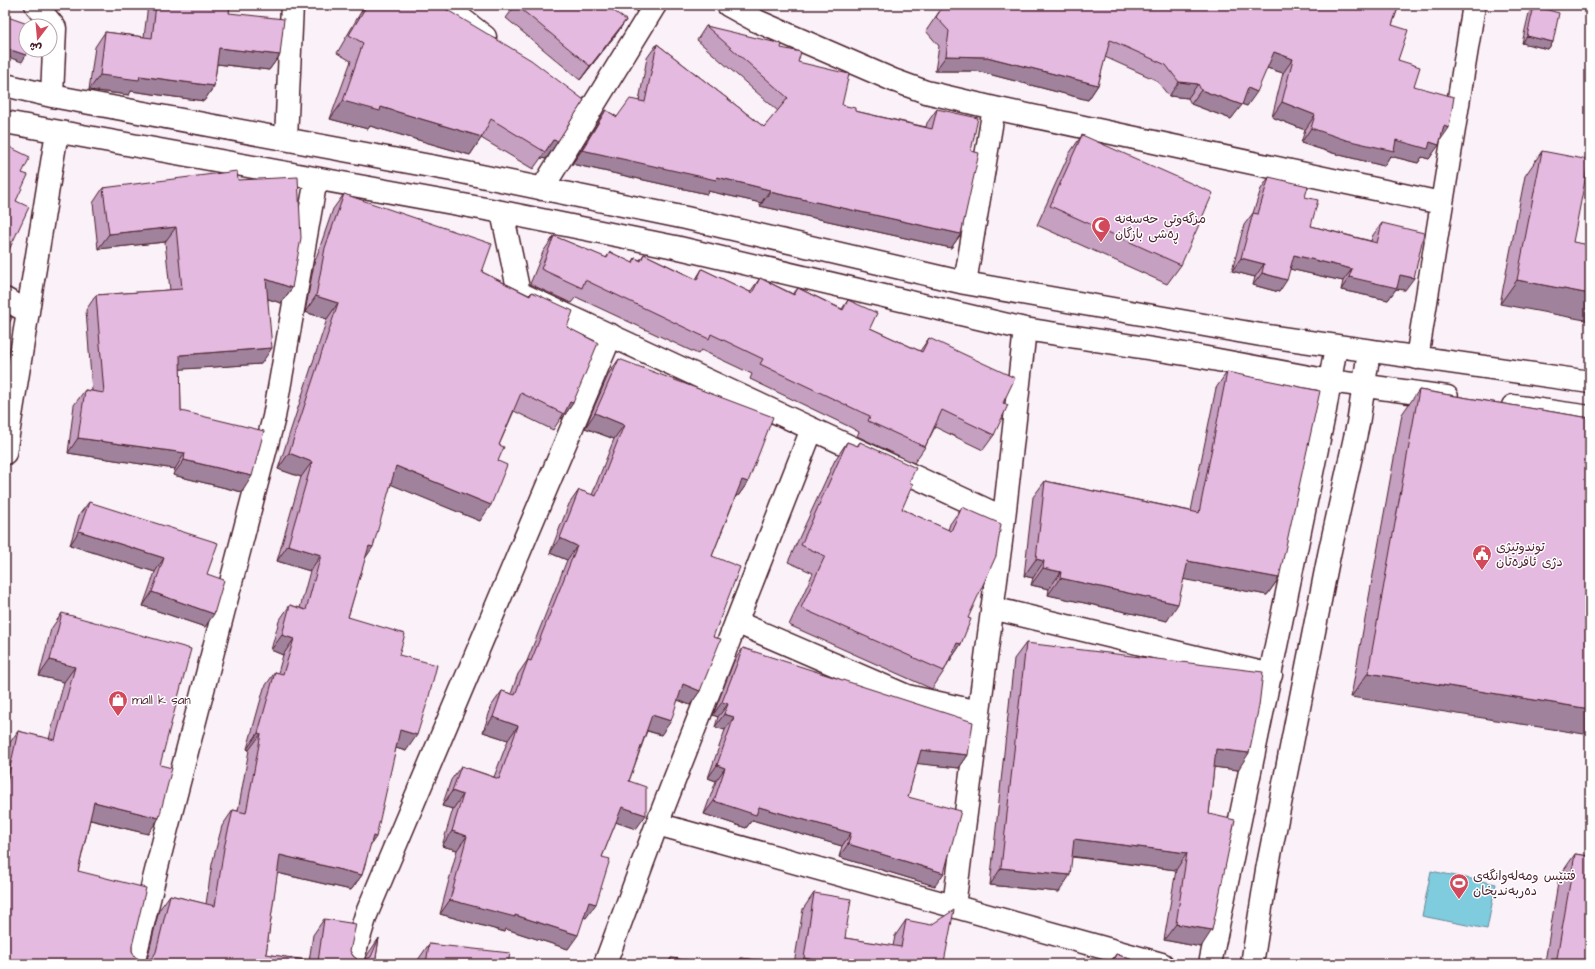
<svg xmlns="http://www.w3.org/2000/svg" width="1595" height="969" font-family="'Architects Daughter','Playpen Sans Arabic',sans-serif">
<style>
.water{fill:#7fccde;stroke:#6a8796}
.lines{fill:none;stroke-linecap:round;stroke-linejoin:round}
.minor-casing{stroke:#4a1f2b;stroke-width:25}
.minor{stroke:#fff;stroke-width:22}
.wall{fill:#c5a0c1;stroke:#4a1f2b}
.shaded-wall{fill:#a0829d;stroke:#4a1f2b}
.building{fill:#e5bae0;stroke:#4a1f2b}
.labels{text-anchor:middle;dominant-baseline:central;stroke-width:3;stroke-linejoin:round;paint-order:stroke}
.poi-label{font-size:13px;fill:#4a1f2b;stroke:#fff;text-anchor:start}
</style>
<rect width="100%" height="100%" fill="#faf1f9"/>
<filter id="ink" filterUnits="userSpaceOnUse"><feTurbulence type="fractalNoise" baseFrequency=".025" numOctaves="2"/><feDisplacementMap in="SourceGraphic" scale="8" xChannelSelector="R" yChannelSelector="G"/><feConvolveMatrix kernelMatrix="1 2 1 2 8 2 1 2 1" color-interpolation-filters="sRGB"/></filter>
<g filter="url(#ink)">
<path class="water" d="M1431,871L1496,884L1487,929L1422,916Z"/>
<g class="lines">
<g class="minor-casing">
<path id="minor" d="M36,5L55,28L52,96
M444,5L485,37
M728,5L757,21L893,80L926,92L994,108L1441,203
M5,85L52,96L452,170L686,218L965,283L1261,335L1590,382
M5,122L502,212L675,247L1025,329L1191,355L1330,381L1447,397
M286,139L292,5
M542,189L655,5
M502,212L519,293L1004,518
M965,283L994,108
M5,299L28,312
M1417,358L1474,5
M1513,406L1590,417
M5,453L57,132
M992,608L1271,675
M736,622L907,696L979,712
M657,824L1162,964
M954,906L1004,518L1025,329
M133,964L159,859L274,417L316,179
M351,964L366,915L611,335
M605,964L657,824L812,429
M1210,964L1325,410L1336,346
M1252,964L1267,870L1329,555L1358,424L1369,351"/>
</g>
<use href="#minor" class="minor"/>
</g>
<path class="wall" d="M148,5H230L229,13L280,55L269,70L217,64L214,86L204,101L131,91L129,95L89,90L95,47L105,32L144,37Z
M365,5H439L584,100L546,159L541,158L533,169L481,138L470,155L370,126L368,129L330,119L351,61L337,53Z
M516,5L626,20L617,33L580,80L506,18Z
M942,5H1399L1392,25L1398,60L1414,86L1440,142L1429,159L1422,157L1418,163L1390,156L1384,166L1336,154L1301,143L1305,130L1272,117L1283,73L1267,68L1247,106L1242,104L1231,119L1191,104L1188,98L1169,96L1156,80L1105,57L1098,85L1088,100L977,71H935L939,46L926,31L943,6Z
M1534,6L1553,42L1548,49L1522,43L1529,13Z
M706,26L781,48L798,62L842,105L855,111L926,127L927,123L937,109L971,151L961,234L951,248L760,206L761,203L708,191L707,194L572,164L597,124L606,110L617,117L639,101L647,58L657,44L764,127L778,111L697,40Z
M1082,135L1181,265L1167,284L1037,225L1069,154Z
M5,145L22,173L16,201L8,252L5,257Z
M1542,151L1573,242L1500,304L1525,176Z
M1269,177L1305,197L1311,226L1371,241L1373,235L1382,223L1405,290L1396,289L1388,300L1341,290L1343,281L1290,269L1279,292L1253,285L1255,277L1232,271L1244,225L1253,213L1261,189Z
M238,180L292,288L281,303L268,299L261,364L180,369L181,411L242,492L173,475L175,469L68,453L74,405L85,390L92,391L86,310L96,295L170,290L165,242L98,249L93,203L103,188Z
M344,194L482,272L529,295L532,292L567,327L573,403L562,419L561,418L553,430L514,411L499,445L498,461L480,521L391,484L365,558L348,617L399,655L406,751L396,748L362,875L351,890L277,873L266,954L309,961L313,935L324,919L350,951L353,956L358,960H365L368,954L379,938L375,964H5V756L7,747L18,731L49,739L64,682L39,676L51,629L62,613L160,765L148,834L90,820L78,871L132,946V951L135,957L141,960H147L159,910L170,895L206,904L212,864L222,826L233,810L238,811L249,750L247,749L264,688L275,672L278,673L283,655L271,650L279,621L290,605L300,608L310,571L277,561L301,477L278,469L327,319L305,312L314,264L333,209Z
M554,236L606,258L610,252L632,263L635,258L640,260L644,254L696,279L702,269L750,292L760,278L793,294L798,288L842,309L848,300L870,328L920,351L929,338L1003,403L994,435L983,450L935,427L925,447L914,463L857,436L859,432L850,427L750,379L752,374L701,350L698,354L576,297L571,303L530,284L543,252Z
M619,359L748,482L738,496H736L712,556L713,637L700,691L690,705L678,700L661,735L647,731L629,781L636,829L616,822L602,857L586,918L584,917L568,949L506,929L505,932L440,914L457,850L442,846L453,809L442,806L451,780L461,766L494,777L508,740L483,732L492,705L502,691L511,694L518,674L527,661L567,560L550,553L569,504L579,490L592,495L614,439L585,428L609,373Z
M1227,372L1279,578L1267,595L1184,579L1167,621L1048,595L1049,589L1031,585L1033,578L1024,576L1033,497L1045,481L1191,511L1216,388Z
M1419,390L1590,418L1351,697L1402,414Z
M847,442L857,446L860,442L909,482L902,509L948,530L950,524L962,507L968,618L961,644L949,662V661L944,671L932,689L789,625L813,573L788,562L835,460Z
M89,502L207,574L205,627L143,606L155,572L70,545L79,515Z
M1026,643L1238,770L1214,767L1209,814L1201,947L1164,940L1176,870L1072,857L1059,892L990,885L1014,659Z
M743,648L968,755L959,768L917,763L908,797L935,886L839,857L842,846L752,820L746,828L704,814L716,781L708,778L725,730L715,727L718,717L713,715L734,661Z
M1590,852V964H1536L1539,960L1545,962L1559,877L1575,854L1589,856Z
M814,893L845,938L893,946L895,936L906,920L942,964H794L803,909Z
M429,944L508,964H418V960Z
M1116,954L1143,964H1109Z
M671,958L712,964H667Z
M741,958L788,964H737Z"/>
<path class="shaded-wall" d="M626,20L617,33L580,80L590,66Z
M1527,36L1553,42L1548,49L1522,43Z
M5,48L26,55L22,62L5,56Z
M219,48L280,55L269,70L208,63Z
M1274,52L1293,59L1283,73L1264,67Z
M946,56L987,57L1098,85L1088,100L977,71H935Z
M100,75L140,76L214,86L204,101L131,91L129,95L89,90Z
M1179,82L1198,84L1188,98L1169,96Z
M1248,88L1257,92L1247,106L1238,103Z
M1201,90L1242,105L1231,119L1191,104Z
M343,101L381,107L482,137L470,155L370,126L368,129L330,119Z
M1282,102L1315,115L1305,130L1272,117Z
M1444,126L1449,128L1439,142Z
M1311,128L1396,140L1430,142L1439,145L1429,159L1422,157L1418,163L1390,156L1384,166L1336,154L1301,143Z
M553,140L558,141L546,159L541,158Z
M582,150L717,177L770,190L761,203L708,191L707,194L572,164Z
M770,192L961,234L951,248L760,206Z
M176,227L165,242L98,249L109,234Z
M1294,255L1352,269L1343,281L1285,268Z
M1241,258L1264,264L1255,277L1232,271Z
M1262,273L1287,280L1279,292L1253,285Z
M1400,275L1414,278L1405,290L1396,289L1388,300L1341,290L1349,277Z
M266,279L292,288L281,303L256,295Z
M1517,280L1590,294V321L1500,304Z
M316,296L338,303L327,319L305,312Z
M272,348L261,364L169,370L180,355Z
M570,402L573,403L562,419L561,418Z
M595,413L624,425L614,439L585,428Z
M78,438L185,453L175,469L68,453Z
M289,453L312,462L301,477L278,469Z
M184,460L252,476L242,492L173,475Z
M396,466L491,505L480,521L385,482Z
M742,480L748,482L738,496L732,494Z
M79,531L164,558L155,572L70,545Z
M560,538L577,546L567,560L550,553Z
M288,545L321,555L310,571L277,561Z
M369,546L373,547L362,563Z
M1036,559L1044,561L1033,578L1024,576Z
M1188,561L1279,578L1267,595L1176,578Z
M1043,568L1061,572L1049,589L1031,585Z
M1060,578L1178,604L1167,621L1048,595Z
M152,592L214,614L205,627L143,606Z
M282,635L294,639L283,655L271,650Z
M957,643L961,644L949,662L945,660Z
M50,660L75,667L64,682L39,676Z
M1368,673L1590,709V735L1351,697Z
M683,684L700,691L690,705L673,698Z
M722,702L728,704L718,717L713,715Z
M724,714L734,717L725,730L715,727Z
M652,715L671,721L661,735L642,729Z
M493,717L518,726L508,740L483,732Z
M400,730L417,735L406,751L389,746Z
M258,733L261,734L249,750L247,749Z
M1216,749L1249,753L1238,770L1204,766Z
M921,750L968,755L959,768L912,763Z
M717,765L725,768L716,781L708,778Z
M452,791L463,795L453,809L442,806Z
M714,801L759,807L851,833L842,846L752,820L746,828L704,814Z
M94,802L159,818L148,834L83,818Z
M622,807L646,815L636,829L612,821Z
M452,831L467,836L457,850L442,846Z
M373,836L376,837L365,853Z
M1074,839L1187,853L1176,870L1062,855Z
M848,844L944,873L935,886L839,857Z
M280,855L362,875L351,890L269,871Z
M1001,868L1070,875L1059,892L990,885Z
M450,900L515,915L578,935L568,949L506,929L505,932L440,914Z
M589,902L596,904L586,918L579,916Z
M1176,924L1212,930L1201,947L1164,940Z
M804,958L838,964H800Z
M936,960L944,962L942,964H933Z
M53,962L61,964H52Z"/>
<path class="building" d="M156,5H230L229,13L284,19L280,55L219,48L214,86L140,76L139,80L100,75L105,32L152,38Z
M367,5H439L531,60L584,100L558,141L553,140L545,152L491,119L482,137L381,107L380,111L343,101L363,43L349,35Z
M516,5H606L626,20L590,66Z
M944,5H1347L1348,6L1349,5H1399L1392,25L1408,30L1398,60L1420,67L1414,86L1454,97L1449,128L1444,126L1439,145L1430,142L1428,149L1396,140L1394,151L1346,140L1311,128L1315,115L1282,102L1293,59L1274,52L1257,92L1248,88L1242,105L1201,90L1198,84L1179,82L1166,65L1110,40L1098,85L987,57L946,56L949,31L936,17Z
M1534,6L1559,13L1553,42L1527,36Z
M5,16L33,26H26V50H28L26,55L5,48Z
M706,26L782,44L781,48L801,52L798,62L849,74L842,105L855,108V111L932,129L937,109L978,118L971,151L979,153L961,234L770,192V190L717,177L716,180L582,150L606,110L617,117L630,99L645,102L657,44L764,127L788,98Z
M1082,135L1213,193L1181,265L1050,206Z
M5,145L30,157L22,173L28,175L16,201L29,207L8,252L5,251Z
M1542,151L1589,160L1573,242L1590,245V294L1517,280Z
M237,171L238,180L298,177L301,238L292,288L266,279L272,348L180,355L181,411L264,431L252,476L184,460L185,453L78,438L85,390L104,393L96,295L182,289L176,227L109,234L103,188Z
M1269,177L1308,186L1305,197L1318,200L1311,226L1377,243L1382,223L1424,233L1414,278L1400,275L1397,288L1349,277L1352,269L1294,255L1287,280L1262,273L1264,264L1241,258L1253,213L1258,214Z
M344,194L492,244L482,272L530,296L532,292L573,311L567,327L598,343L573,403L570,402L564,414L521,393L499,445L504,447L498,461L507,465L491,505L396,466L373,547L369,546L348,617L405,634L399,655L437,665L428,700L417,735L400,730L376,837L373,836L362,875L280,855L266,954L318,962L324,919L356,924L350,951L353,956L358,960H364L371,957L379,938L375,964H61L53,962V964H8L5,963V791L18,731L55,740L75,667L50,660L62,613L191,649L160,765L172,768L159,818L94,802L78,871L146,888L132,946V951L135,957L141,960H148L153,957L156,952L170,895L215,906L224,848L233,810L246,813L261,734L258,733L275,672L283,674L294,639L282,635L290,605L306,610L321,555L288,545L312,462L289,453L338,303L316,296L325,248Z
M554,236L607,258L610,252L633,263L635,258L641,261L644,254L697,280L702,269L752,293L760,278L794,295L798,288L843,310L848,300L877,313L870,328L922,352L929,338L1015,378L1003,403L1008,405L994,435L942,410L925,447L868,421L870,416L861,412L760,364L763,359L711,334L709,339L585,280L582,288L541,269Z
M5,314L12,318L5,330Z
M619,359L773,417L748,482L742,480L712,556L740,567L713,637L721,639L700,691L683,684L671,721L652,715L629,781L646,787V815L622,807L602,857L610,859L596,904L589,902L578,935L515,915V917L450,900L467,836L452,831L463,795L452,791L461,766L499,779L518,726L493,717L502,691L515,695L528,660L531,661L577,546L560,538L579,490L596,496L624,425L595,413Z
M1227,372L1320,391L1279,578L1188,561L1178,604L1060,578L1061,572L1043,568L1044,561L1036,559L1045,481L1199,513Z
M1419,390L1590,418V709L1368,673Z
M847,442L858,446L860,442L916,468L909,482L913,484L902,509L951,531L962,507L1001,524L996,556L968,618L971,619L961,644L957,643L944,671L801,608L825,556L801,545Z
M89,502L218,543L207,574L224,580L214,614L152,592L164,558L79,531Z
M1026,643L1263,672L1259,706L1249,753L1216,749L1209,814L1235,820L1212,930L1176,924L1187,853L1074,839L1070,875L1001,868Z
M743,648L973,722L968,755L921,750L908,797L961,811L944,873L848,844L851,833L759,807L756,815L714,801L725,768L717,765L734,717L724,714L728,704L722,702Z
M1575,854L1590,856V964H1538L1539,960L1556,964Z
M814,893L851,899L845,938L901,947L906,920L931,925L954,910L944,962L936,960L935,964H838L804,958Z
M429,944L510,953L508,964H426Z
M1116,954L1143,964H1112Z
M671,958L712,964H670Z
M741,958L788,964H741Z"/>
</g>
<defs>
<g id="mosque-pin" transform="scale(1)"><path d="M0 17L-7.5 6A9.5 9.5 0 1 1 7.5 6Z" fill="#d1495b" stroke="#fff"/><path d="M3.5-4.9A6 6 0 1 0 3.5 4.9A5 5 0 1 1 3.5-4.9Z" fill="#fff"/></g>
<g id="civic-pin" transform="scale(1)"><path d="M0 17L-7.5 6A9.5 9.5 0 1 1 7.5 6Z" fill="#d1495b" stroke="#fff"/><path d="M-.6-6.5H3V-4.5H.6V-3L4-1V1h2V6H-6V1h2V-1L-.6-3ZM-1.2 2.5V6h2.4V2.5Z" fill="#fff"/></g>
<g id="shop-pin" transform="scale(1)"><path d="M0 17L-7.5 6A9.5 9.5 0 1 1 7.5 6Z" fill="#d1495b" stroke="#fff"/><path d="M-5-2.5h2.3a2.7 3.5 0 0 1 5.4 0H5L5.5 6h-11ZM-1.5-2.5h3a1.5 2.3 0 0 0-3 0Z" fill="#fff"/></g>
<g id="stadium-pin" transform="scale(1)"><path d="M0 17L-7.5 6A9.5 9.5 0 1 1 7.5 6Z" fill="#d1495b" stroke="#fff"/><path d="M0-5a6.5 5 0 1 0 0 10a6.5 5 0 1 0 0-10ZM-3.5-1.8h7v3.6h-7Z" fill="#fff"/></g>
</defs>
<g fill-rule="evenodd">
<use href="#mosque-pin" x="1101" y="226"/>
<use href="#civic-pin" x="1482" y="554"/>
<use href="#shop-pin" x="118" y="700"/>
<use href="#stadium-pin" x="1459" y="883"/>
</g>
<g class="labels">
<g class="poi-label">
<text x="1115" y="219">مزگەوتی حەسەنە<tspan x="1115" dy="15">ڕەشی بازگان</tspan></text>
<text x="1496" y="547">توندوتیژی<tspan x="1496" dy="15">دژی ئافرەتان</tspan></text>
<text x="132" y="700">mall k san</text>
<text x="1473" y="876">فتنێس ومەلەوانگەی<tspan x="1473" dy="15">دەربەندیخان</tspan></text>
</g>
</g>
<rect width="1595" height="969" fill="none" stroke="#fff" stroke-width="20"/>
<rect x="10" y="10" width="1575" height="949" fill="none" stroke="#4a1f2b" stroke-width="1.5" filter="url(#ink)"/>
<g transform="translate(38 38) rotate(196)"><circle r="19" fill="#ffffff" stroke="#b7a5aa"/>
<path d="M0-3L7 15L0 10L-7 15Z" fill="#d1495b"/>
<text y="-6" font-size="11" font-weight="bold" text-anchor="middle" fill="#4a1f2b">ش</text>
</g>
</svg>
